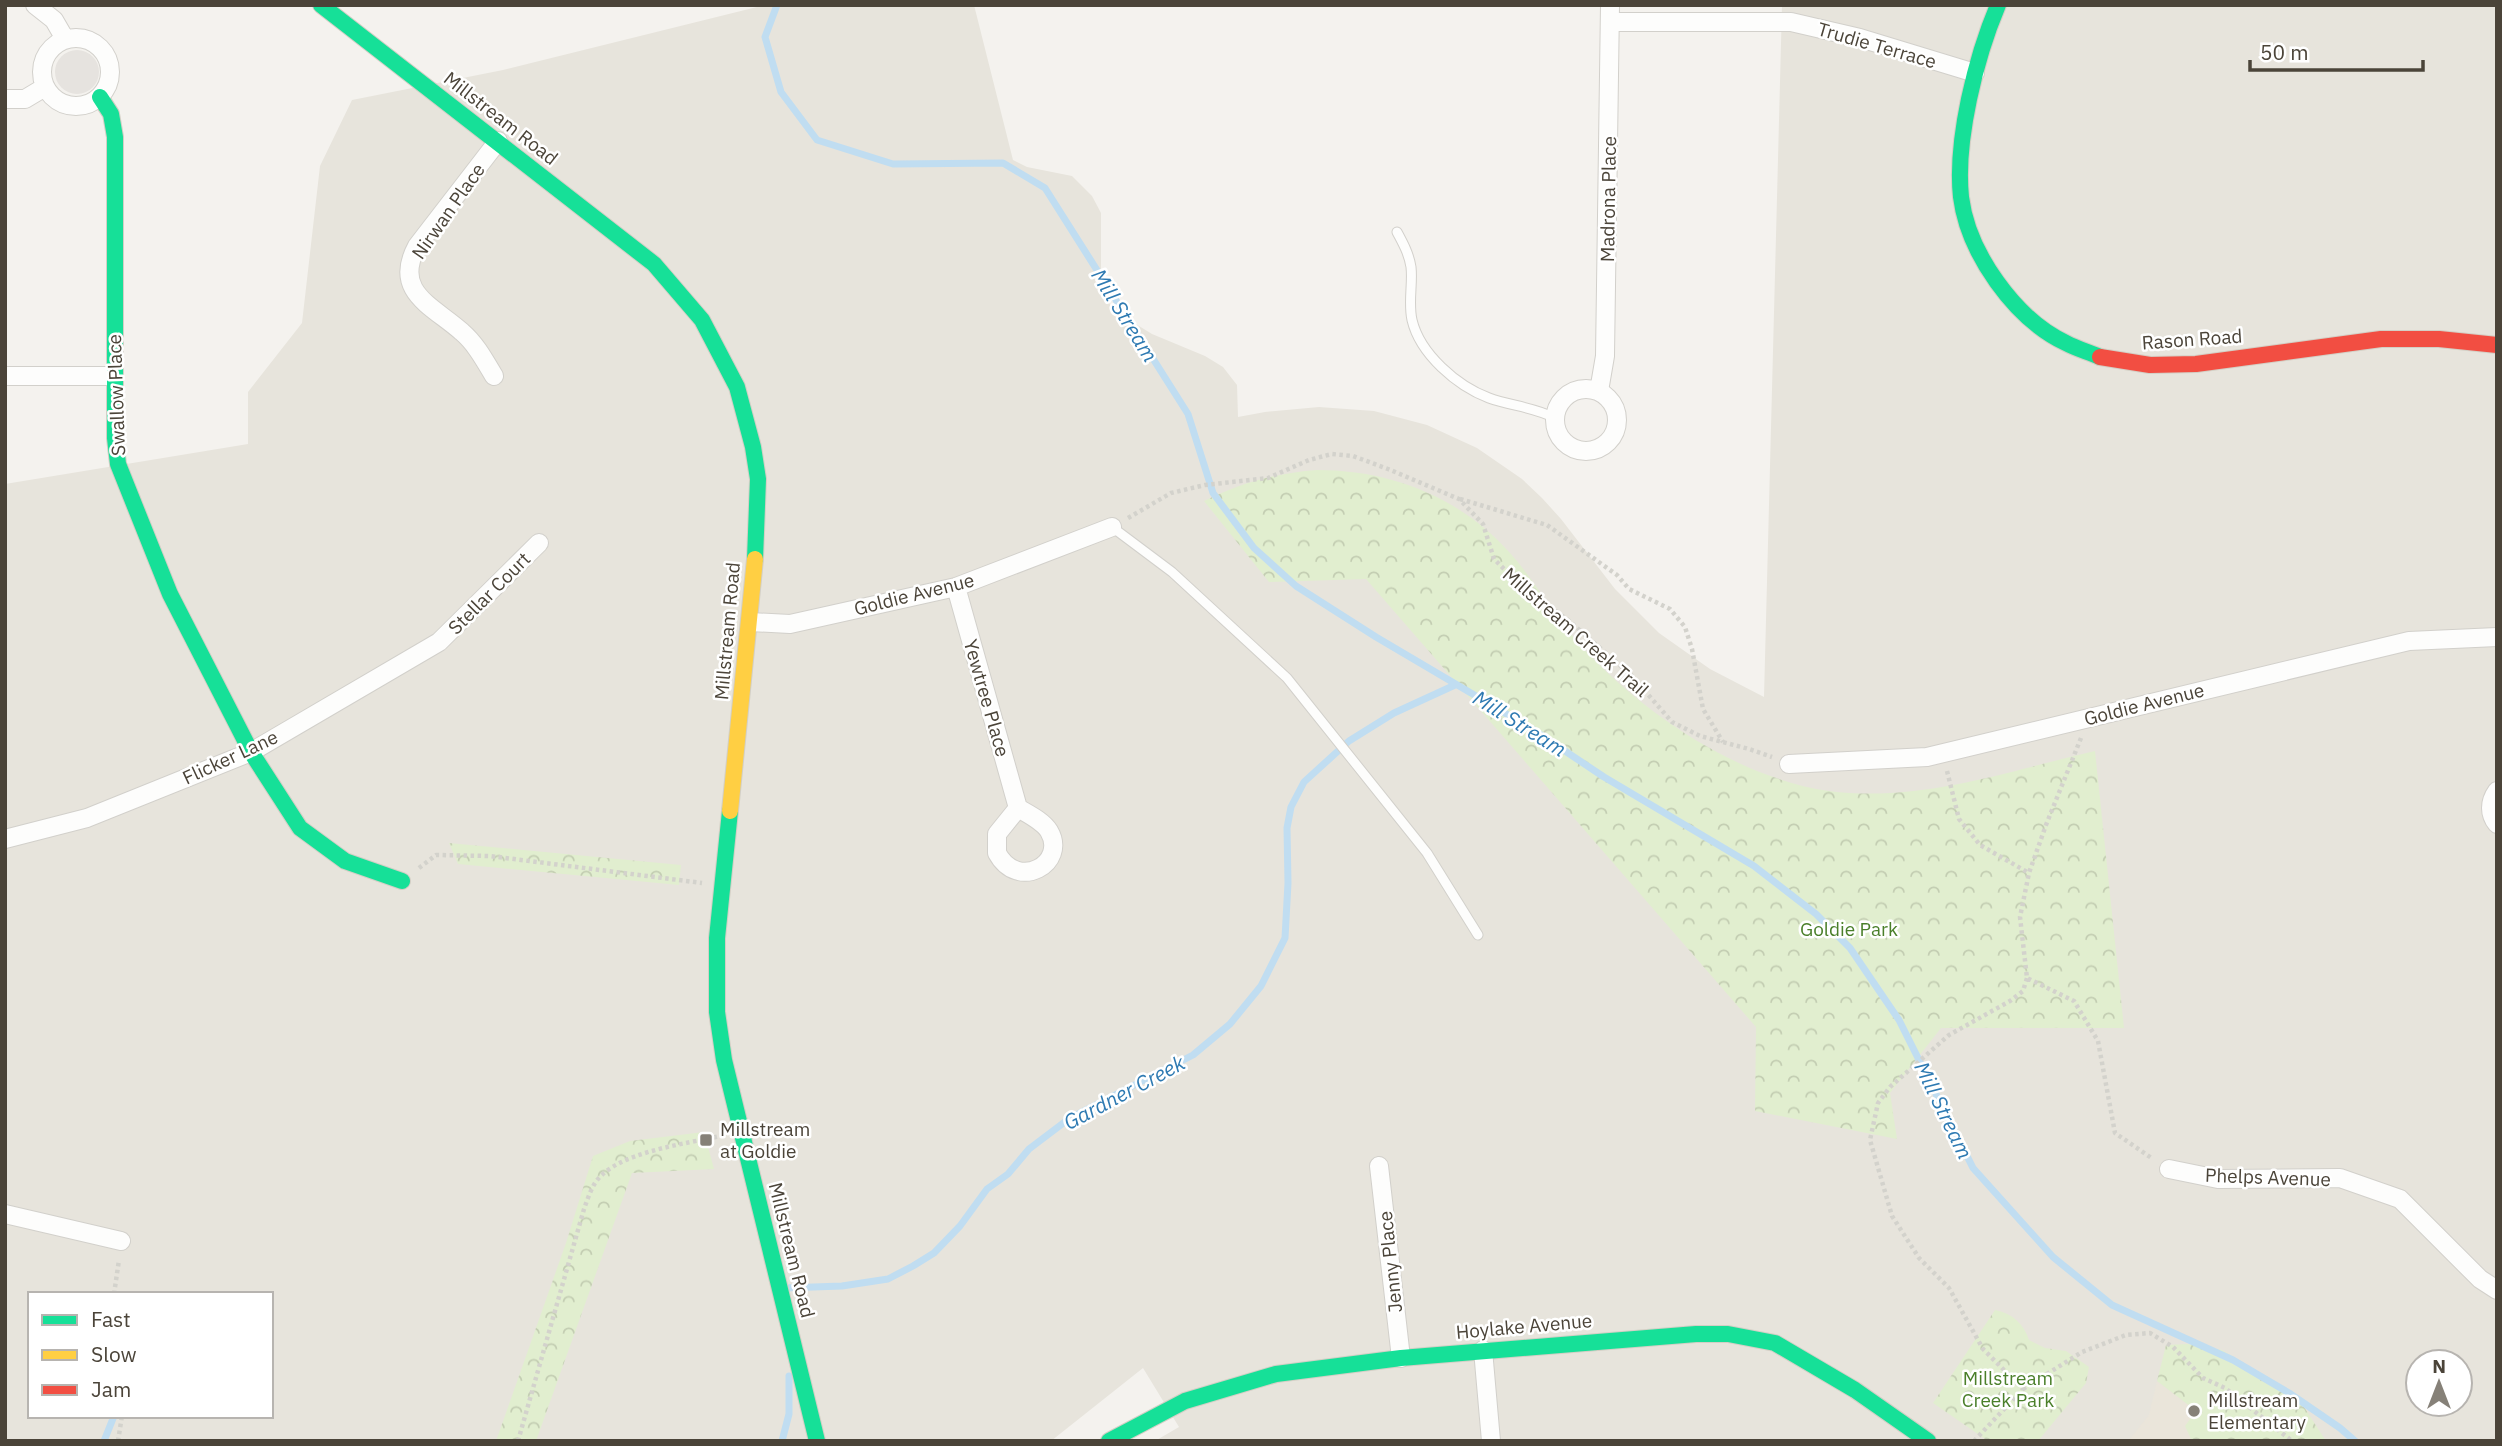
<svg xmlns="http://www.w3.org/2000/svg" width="2502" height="1446" font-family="'IBM Plex Sans',sans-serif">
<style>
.residential{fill:#e7e4dc;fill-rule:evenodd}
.education{fill:#eae5da}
.park{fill:url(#park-crowns)}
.parking{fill:#e6e3df}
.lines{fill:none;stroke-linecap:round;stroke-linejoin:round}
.stream{stroke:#c0ddf1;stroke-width:7}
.lane-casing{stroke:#d2d0cb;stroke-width:11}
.street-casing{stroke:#d2d0cb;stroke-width:20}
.fast-casing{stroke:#d3cfc5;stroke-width:18}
.slow-casing{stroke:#d3cfc5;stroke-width:18}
.jam-casing{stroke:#d3cfc5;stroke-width:18}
.path{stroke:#d3d2cc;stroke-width:4.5;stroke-dasharray:3.5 3.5;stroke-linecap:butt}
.lane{stroke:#fdfdfc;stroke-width:9}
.street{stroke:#fdfdfc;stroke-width:18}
.fast{stroke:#16e098;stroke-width:16}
.slow{stroke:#ffcf43;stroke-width:16}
.jam{stroke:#f24e42;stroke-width:16}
.poi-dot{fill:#868178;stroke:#fff;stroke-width:2.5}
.labels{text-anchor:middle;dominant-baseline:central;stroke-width:5;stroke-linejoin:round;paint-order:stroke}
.street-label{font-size:19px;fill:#4b4439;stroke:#fff}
.park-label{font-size:19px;fill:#4a7f2a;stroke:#fff}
.poi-label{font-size:19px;fill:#4b4439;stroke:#fff;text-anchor:start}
.water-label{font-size:21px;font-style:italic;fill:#2e7ab2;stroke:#fff}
</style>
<defs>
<pattern id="park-crowns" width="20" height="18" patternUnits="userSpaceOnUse" patternTransform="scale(1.75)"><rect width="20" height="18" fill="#e1eecf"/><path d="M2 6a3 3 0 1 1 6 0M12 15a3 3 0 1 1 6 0" fill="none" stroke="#c3cdb2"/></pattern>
</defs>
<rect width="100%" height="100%" fill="#f4f2ee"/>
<path class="residential" d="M765,5H974L1013,160L1027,167L1072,176L1092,196L1101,213V277L1106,297L1113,310L1152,334L1205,356L1223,367L1237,385L1238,417L1265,412L1319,407L1374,411L1427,425L1477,448L1522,479L1542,498L1561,519L1615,589L1659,633L1710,669L1764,697L1782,5H2497V1441H1155L1179,1427L1143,1368L1051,1441H5V484L248,444V392L302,323L320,166L352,100L503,70ZM30,1294H271V1416H30ZM2418,1362H2460V1404H2418Z"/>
<path class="education" d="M2157,1381L2191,1407L2220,1396L2273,1441H2128L2149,1415Z"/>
<path class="park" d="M1317,470C1391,470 1460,497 1510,553C1536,582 1555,617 1581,646C1642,713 1738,778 1829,791C1919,803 2008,771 2095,751L2124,1028H1941L1890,1093L1897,1139L1755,1111L1756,1027L1366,579L1269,582L1204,501C1241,483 1276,473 1317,470Z
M449,843L681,865L679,885L458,864Z
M704,1132L714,1169L632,1173L536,1441H496L566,1243L593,1156L630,1141Z
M1995,1310C2012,1313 2024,1324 2029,1340L2045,1348L2066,1351L2089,1367L2086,1383L2038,1441H1988L1933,1403Z
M2188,1344L2222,1350L2276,1383L2302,1404L2326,1441H2192L2185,1426L2200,1405L2191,1407L2157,1381L2166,1345Z"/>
<path class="parking" d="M55 72a22 22 0 1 1 44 0a22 22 0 1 1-44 0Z"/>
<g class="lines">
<path class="stream" d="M777,5L765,37L781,92L817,140L893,164L1003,163L1045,188L1188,414L1213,493L1254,548L1296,586L1376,637L1532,729L1604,777L1754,866L1816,914L1850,948L1899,1020L1973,1168L2053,1257L2112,1305L2233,1360L2289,1393L2340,1428L2355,1441
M785,1288L842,1286L888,1279L913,1266L934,1253L960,1226L987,1189L1008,1174L1029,1149L1070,1118L1193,1055L1230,1024L1261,986L1285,938L1288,883L1287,828L1291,807L1304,782L1349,741L1394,713L1455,685
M104,1441L114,1416
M782,1441L789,1414V1376"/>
<g class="lane-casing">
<path id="lane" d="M1397,232C1403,243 1409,254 1411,267C1413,284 1408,302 1412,320C1420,354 1457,386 1489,398C1511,406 1534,407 1555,418
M1112,527L1172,572L1287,678L1427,853L1478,935"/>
</g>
<g class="street-casing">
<path id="street" d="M35,5L54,20L65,39
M1610,22H1791L1860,38L1975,73
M42 72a34 34 0 1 1 68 0a34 34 0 1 1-68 0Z
M5,99H25L45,87
M5,376H114
M494,376C485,361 476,344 462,332C433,306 392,292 417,246L498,141
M1555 420a31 31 0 1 1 62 0a31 31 0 1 1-62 0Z
M1599,391L1605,356L1610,5
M956,587L1018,808
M750,622L790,624L956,587L1112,527
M1789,764L1927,757L2409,641L2497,637
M2497,791C2489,802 2489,814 2497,824
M1018,808C1028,814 1043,821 1049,831C1068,863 1018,892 997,853V834Z
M5,839L87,818L251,752L439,642L539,543
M1379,1166L1401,1358
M2169,1169L2218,1179L2340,1178L2400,1199L2480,1279L2497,1290
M5,1214L121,1241
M1483,1350L1491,1441"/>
</g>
<g class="fast-casing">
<path id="fast" d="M321,5L654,264L702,320L737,387L753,447L758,479L755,559
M1998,5C1976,57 1955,140 1961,197C1968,253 2015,319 2066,343C2077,349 2089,352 2100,357
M100,97L111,114L115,137V438L118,464L170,594L251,752L300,828L345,861L402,881
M730,811L717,938V1012L724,1060L817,1441
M1109,1441L1185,1401L1276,1374L1401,1358L1696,1334H1728L1775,1343L1855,1390L1928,1441"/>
</g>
<g class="slow-casing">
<path id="slow" d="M730,811L755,559"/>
</g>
<g class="jam-casing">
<path id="jam" d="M2100,357L2150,365L2196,364L2381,339H2439L2497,345"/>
</g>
<path class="path" d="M1460,499L1547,525L1617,575L1629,589L1670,609L1685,627L1692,649L1703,709L1723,742
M1128,518L1171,493L1205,485L1268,478L1309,460L1332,454L1353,456L1388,469L1459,499L1483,524L1494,559L1521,586L1568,620L1631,675L1672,722L1700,736L1749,749L1772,757
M2081,738L2046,825L2029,873L2020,917L2027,978L2074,1001L2098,1041L2115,1133L2153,1159
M1947,771L1959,819L1980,845L2029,873
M419,868L436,855L490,856L702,883
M114,1294L119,1260
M2023,1389L2082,1352L2126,1335L2150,1333L2173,1347L2203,1378L2225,1388L2292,1441
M118,1441L122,1416
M518,1441L584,1209C587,1201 590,1191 595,1183C615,1152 686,1144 720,1136
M1974,1441L2023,1389L1983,1349L1949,1288L1919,1258L1892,1216L1870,1140L1878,1103L1890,1087L1949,1035L2010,1001L2023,991L2027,978"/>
<use href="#lane" class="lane"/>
<use href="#street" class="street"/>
<use href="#fast" class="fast"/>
<use href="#slow" class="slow"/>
<use href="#jam" class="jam"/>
</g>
<g class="poi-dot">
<rect x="699" y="1133" width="14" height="14" rx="3.5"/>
<circle cx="2194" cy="1411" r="7"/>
</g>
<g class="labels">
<g class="street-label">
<text transform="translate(1877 45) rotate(16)">Trudie Terrace</text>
<text transform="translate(501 118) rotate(38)">Millstream Road</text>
<text transform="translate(1608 199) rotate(-89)">Madrona Place</text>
<text transform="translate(448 211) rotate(-55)">Nirwan Place</text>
<text transform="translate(2192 339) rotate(-4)">Rason Road</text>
<text transform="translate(116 395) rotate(-92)">Swallow Place</text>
<text transform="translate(489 593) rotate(-45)">Stellar Court</text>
<text transform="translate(914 594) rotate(-14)">Goldie Avenue</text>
<text transform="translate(727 631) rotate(-85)">Millstream Road</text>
<text transform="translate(1576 632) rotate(41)">Millstream Creek Trail</text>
<text transform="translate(987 698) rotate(74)">Yewtree Place</text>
<text transform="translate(2144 704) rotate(-14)">Goldie Avenue</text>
<text transform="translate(230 757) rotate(-25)">Flicker Lane</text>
<text transform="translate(2268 1177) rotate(2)">Phelps Avenue</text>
<text transform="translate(792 1250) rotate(76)">Millstream Road</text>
<text transform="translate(1390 1262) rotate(-96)">Jenny Place</text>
<text transform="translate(1524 1326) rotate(-5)">Hoylake Avenue</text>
</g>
<g class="park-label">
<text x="1849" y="929">Goldie Park</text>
<text x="2008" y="1378">Millstream<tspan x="2008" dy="22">Creek Park</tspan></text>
</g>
<g class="poi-label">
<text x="720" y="1129">Millstream<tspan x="720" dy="22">at Goldie</tspan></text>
<text x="2208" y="1400">Millstream<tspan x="2208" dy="22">Elementary</tspan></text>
</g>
<g class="water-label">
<text transform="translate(1125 315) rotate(58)">Mill Stream</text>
<text transform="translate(1520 723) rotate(32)">Mill Stream</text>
<text transform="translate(1124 1092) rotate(-28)">Gardner Creek</text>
<text transform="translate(1944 1110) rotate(64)">Mill Stream</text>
</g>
</g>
<rect width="2502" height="1446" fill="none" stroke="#4b4439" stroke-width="14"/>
<rect x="28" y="1292" width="245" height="126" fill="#ffffff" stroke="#b7b4b0" stroke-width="2"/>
<rect x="42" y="1315" width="35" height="10" fill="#16e098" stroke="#b7b4b0" stroke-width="2"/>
<text x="91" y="1327" font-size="21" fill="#4b4439">Fast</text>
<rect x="42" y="1350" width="35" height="10" fill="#ffcf43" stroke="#b7b4b0" stroke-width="2"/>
<text x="91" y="1362" font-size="21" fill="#4b4439">Slow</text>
<rect x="42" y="1385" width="35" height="10" fill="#f24e42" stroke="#b7b4b0" stroke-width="2"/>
<text x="91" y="1397" font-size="21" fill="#4b4439">Jam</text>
<g transform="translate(2439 1383)"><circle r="33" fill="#ffffff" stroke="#b7b4b0" stroke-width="2"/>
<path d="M0-5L12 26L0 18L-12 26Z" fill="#868178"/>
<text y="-10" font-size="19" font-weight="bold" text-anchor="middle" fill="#4b4439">N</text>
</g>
<path d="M2250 60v10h173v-10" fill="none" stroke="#4b4439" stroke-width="3.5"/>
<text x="2260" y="60" font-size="21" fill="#4b4439" stroke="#ffffff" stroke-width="5" paint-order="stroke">50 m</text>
</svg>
